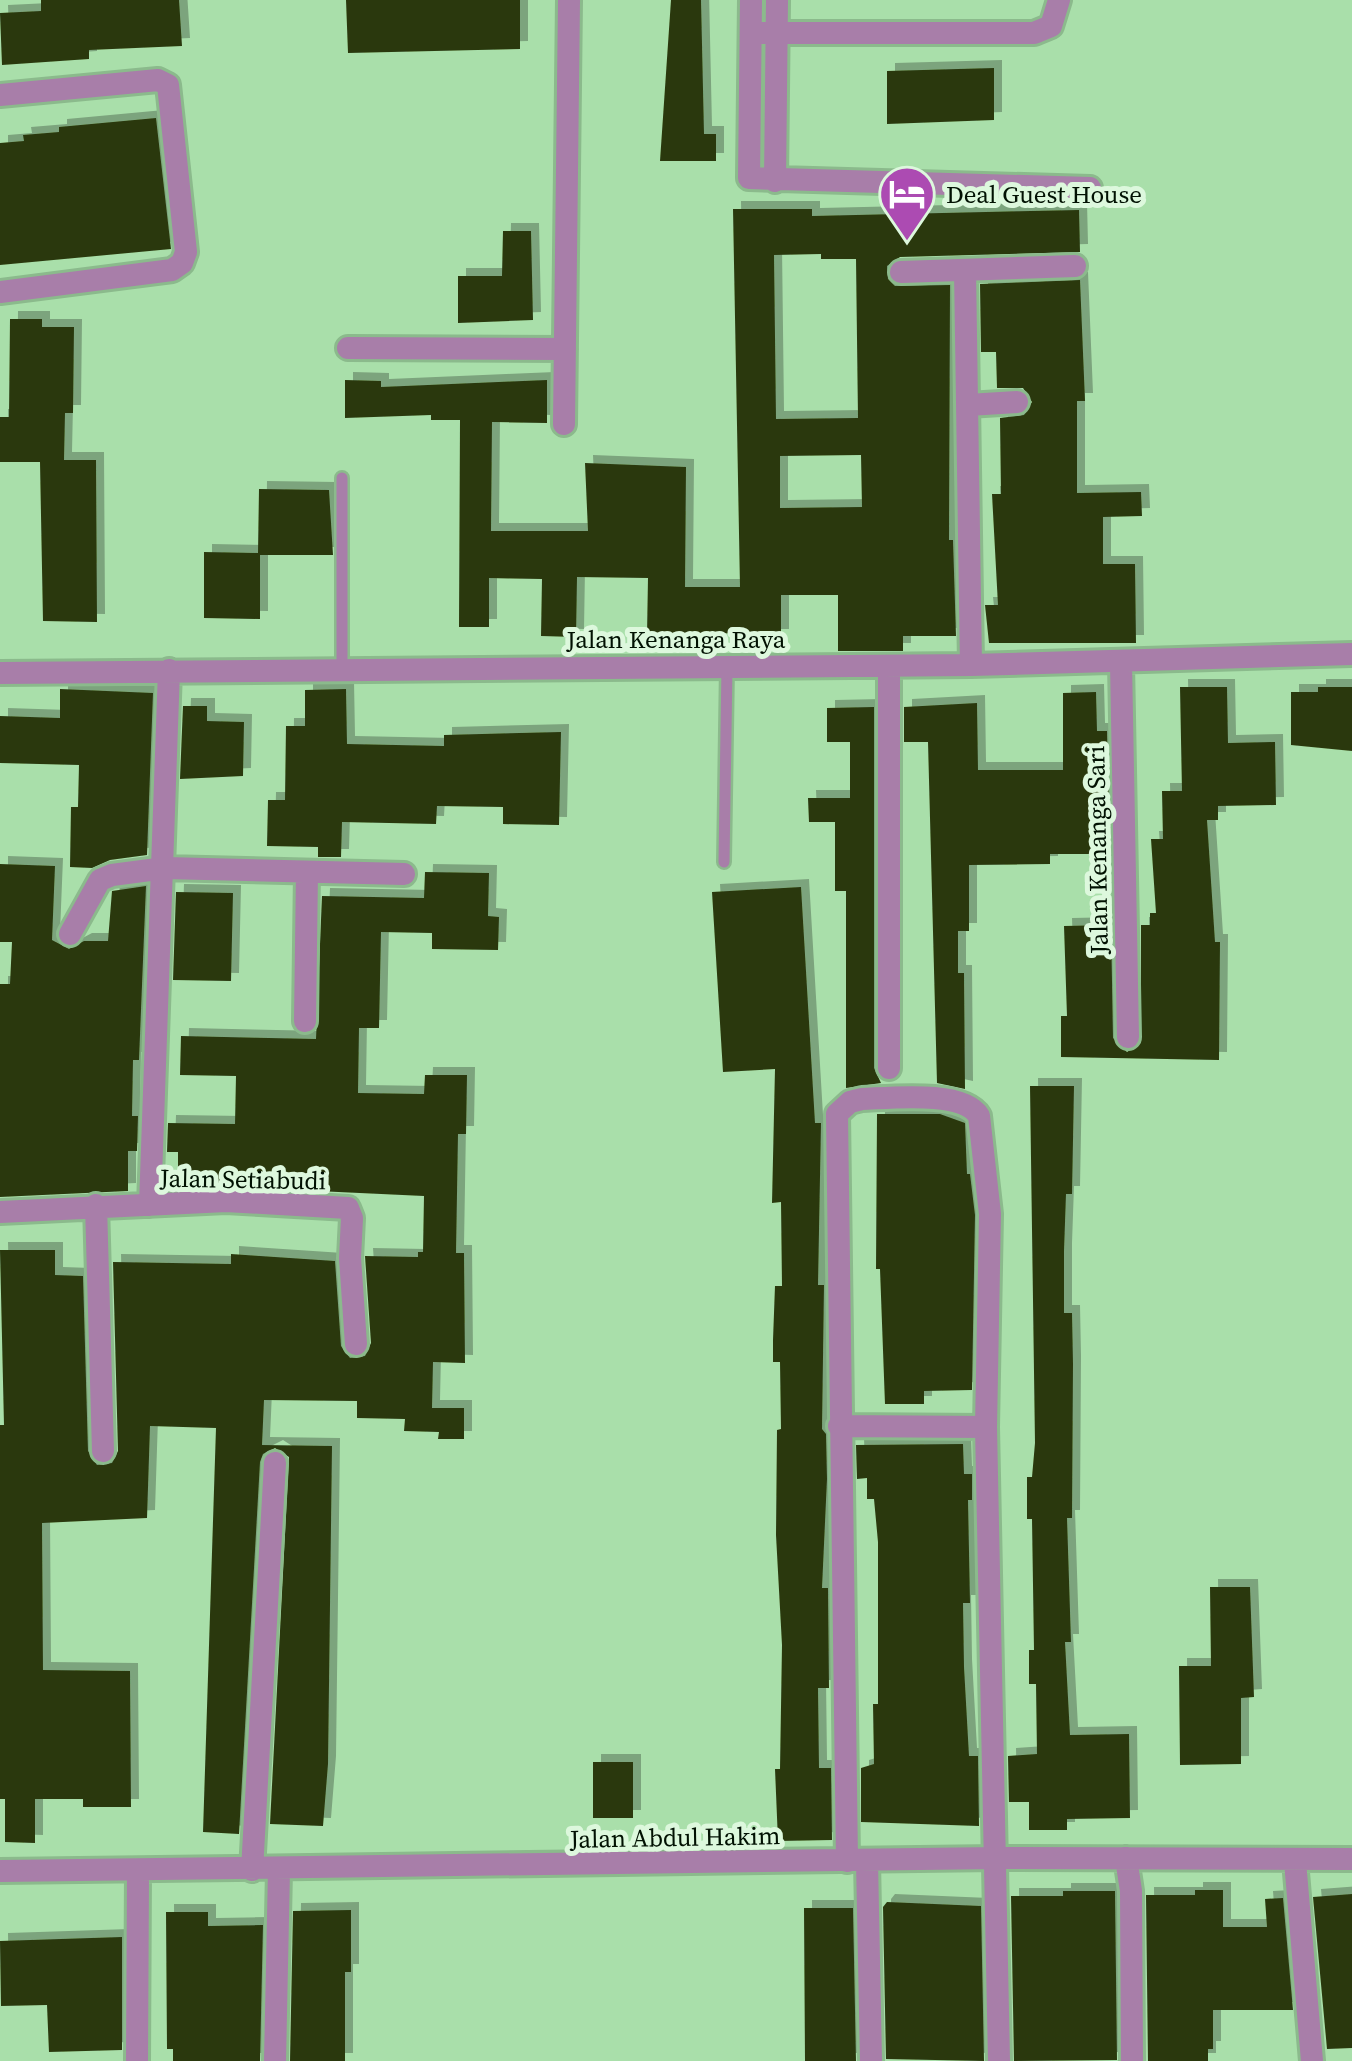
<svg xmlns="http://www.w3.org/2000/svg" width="1352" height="2061" font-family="'Source Serif 4',serif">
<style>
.building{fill:#2a390b;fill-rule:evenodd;filter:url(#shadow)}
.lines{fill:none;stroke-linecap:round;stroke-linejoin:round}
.lane-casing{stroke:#8bba8c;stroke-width:16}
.street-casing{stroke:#8bba8c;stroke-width:28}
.lane{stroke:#a87ea9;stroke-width:11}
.street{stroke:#a87ea9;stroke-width:22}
.labels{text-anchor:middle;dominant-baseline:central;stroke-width:10;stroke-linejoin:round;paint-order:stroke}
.poi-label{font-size:25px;fill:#011102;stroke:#ddf8dd;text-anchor:start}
.street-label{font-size:25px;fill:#011102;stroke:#ddf8dd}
</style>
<defs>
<filter id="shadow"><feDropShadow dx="8" dy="-8" stdDeviation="0" flood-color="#0004"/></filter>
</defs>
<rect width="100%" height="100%" fill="#a9dfaa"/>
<path class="building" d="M41,0H179L182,46L89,50V59L2,65L0,13L41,11Z
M346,0H520V49L348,53Z
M671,0H701L704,134H716V161H660Z
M994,68V120L887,124V71Z
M156,118L171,249L0,265V143L24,141L23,135L59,132V127Z
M733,209H812V216L1079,210L1080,252L900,257L887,266L888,279L895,286L950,285L949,540H953L956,636H903V651H838V595H781V637H741V633L647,635L648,578L577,577L576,637L541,636L542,579L489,578V627H459L460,420H431V415L345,418V380L381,381V387L547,380V423L492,422L491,531H588L585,463L686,467L685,587H740ZM821,254V259H856L858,418L776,419L774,255ZM861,455L862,507L780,508V456Z
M503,231H531L533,320L458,323V276H502Z
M1080,280L1085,401H1077V493L1141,492L1142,516L1103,517V564H1135L1136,643H989L985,605H998L992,494H1001L1000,418L1024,415L1032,402L1023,388H997L996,352H981L980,284Z
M10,319H42V327H74L73,413H65L64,460H96L97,622L43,621L40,462H0V417H9Z
M259,489L329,490L333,555H260V619L204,618V552L258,553Z
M1180,687H1227L1228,743L1275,742L1276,805L1218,806V820H1207L1215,942H1220L1219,1060L1061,1057V1016H1067L1064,926L1111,925L1113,1038L1127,1052L1141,1043V925H1150V913H1156L1151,839H1163L1162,791H1182Z
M1318,687H1352V751L1291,745V692H1318Z
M60,689L153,693L147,855L110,860L92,868L70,867L71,807H78L79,765L0,763V716L60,718Z
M346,689L347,744L444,746V735L561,732L559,825L503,824V807L437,806L436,824L342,822L341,857H318V847L267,846L268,800H285L286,726H305V690Z
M1096,692L1097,731H1107L1110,854H1050V864L969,865V931H958V973H964L965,1089L937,1083L928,742H904V707L977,703L978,770H1063V693Z
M183,706H207V721L244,722L243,776L180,779Z
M874,707V1068L881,1083L846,1088V891H835V822H809L808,798H850V742H827V708Z
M0,864L55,866L52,940L69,949L84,941H108L112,891L146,886L139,1060H133L132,1116H138L137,1151H128V1191L0,1197V984H10L12,942H0Z
M425,872L489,873L488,916L499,917L498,950L432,949V933L381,932L379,1028H359L358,1093L424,1094L425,1075H467L466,1134H458L456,1253H464L465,1363L433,1362L432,1408H464V1439H438L439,1432L404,1431L405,1419L357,1418V1401L264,1400L262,1445L332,1446L328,1764L323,1826L270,1824L289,1457L275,1448L263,1454L260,1462L239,1834L203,1832L216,1428L150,1426L147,1518L42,1523L43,1670L130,1671L131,1807H83V1799H35V1843L5,1842V1799H0V1425H4L0,1250H55V1275L83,1276L88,1451L97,1465L112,1463L118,1451L113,1262L231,1264V1254L335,1261L341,1346L350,1358L365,1356L371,1343L365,1256L418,1257V1252H423L424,1196L317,1191V1186L178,1187V1152H167L168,1123L235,1124L236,1076L180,1075L181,1036L316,1039L322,896L424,898Z
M801,887L815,1123H821L818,1285H824L822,1429L826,1434L827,1479L822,1588H828L829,1688H818L819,1768H831L832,1840L778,1841L775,1769H780L782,1645L776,1535L777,1430L781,1429L780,1362H773V1340L775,1286H782L781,1202L772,1203L775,1069L723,1072L712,892Z
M176,892L233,893L231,981L173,980Z
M1030,1086H1074L1072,1194H1066L1064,1251V1313H1072L1073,1364L1072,1518H1067L1071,1642H1065L1070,1735L1129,1734L1130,1818L1067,1819V1830H1029V1802H1009L1008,1756L1037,1754L1036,1684H1029V1650H1034L1032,1519H1027V1477H1032L1035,1443Z
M877,1114H940L965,1123L967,1174H970L975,1215L972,1390L924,1391V1404H885L880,1269H876Z
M963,1444L964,1474H972V1500H968L970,1603H963L964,1667L969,1756H978L979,1826L861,1822V1768L874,1764L873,1704H878V1542L874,1499H867V1478L857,1479L856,1445Z
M1210,1587H1250L1254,1697L1241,1698V1764L1180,1765L1179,1666H1211Z
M593,1762H633V1818H593Z
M1195,1890H1223V1927H1267L1265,1899L1283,1898L1293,2010H1213V2049H1208V2061H1148L1146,1895H1195Z
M1063,1891H1115L1117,2060L1014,2061L1011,1896H1063Z
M1352,1894V2048L1327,2049L1313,1897Z
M887,1902L981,1906L984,2061L886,2059L883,1907Z
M804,1908H853L856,2061H805Z
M351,1910V1972H345V2061H290L293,1911Z
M166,1912H208V1926L263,1925L260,2061H173V2049H167Z
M122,1937V2050L49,2052L47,2005L1,2006L0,1941Z"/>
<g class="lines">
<g class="lane-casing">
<path id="lane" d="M342,478V669
M724,862L727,666"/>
</g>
<g class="street-casing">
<path id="street" d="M751,0L749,178L1090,188
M751,33H1034L1051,26L1059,0
M0,95L158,80L168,85L186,252L182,263L172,270L0,292
M775,181L777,0
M965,270L971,665
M901,272L1075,266
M348,348L565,349
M968,405L1017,402
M564,424L569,0
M1121,663L1128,1037
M889,666V1068
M0,673L971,665L1352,654
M70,934L100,880L112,875L165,868L404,874
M305,1021L307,872
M96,1205L103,1451
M150,1205L169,670
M0,1212L226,1201L348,1208L352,1218L350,1258L356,1344
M839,1426L986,1427
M1126,1858L1131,1891L1132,2061
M847,1861L837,1114L850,1102L862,1099C891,1098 963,1090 979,1116L990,1214L986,1427L999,2061
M867,1861L871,2061
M1295,1861L1312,2061
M252,1870L275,1463
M0,1871L997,1858L1352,1859
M137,2061L138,1873
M275,2061L279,1870"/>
</g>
<use href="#lane" class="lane"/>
<use href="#street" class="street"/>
</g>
<defs>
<g id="hotel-pin" transform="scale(2.875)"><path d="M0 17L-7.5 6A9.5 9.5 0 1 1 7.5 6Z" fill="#ac4bb2" stroke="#ddf8dd"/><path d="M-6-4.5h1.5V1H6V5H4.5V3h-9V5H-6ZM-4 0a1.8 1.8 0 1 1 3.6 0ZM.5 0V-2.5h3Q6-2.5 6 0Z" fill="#fff"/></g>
</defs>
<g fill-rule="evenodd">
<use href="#hotel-pin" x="907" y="194"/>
</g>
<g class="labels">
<g class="poi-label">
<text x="946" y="194">Deal Guest House</text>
</g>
<g class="street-label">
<text x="676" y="639">Jalan Kenanga Raya</text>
<text transform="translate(1097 850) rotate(-91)">Jalan Kenanga Sari</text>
<text transform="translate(243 1179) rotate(1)">Jalan Setiabudi</text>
<text transform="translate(675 1837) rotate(-1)">Jalan Abdul Hakim</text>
</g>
</g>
</svg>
